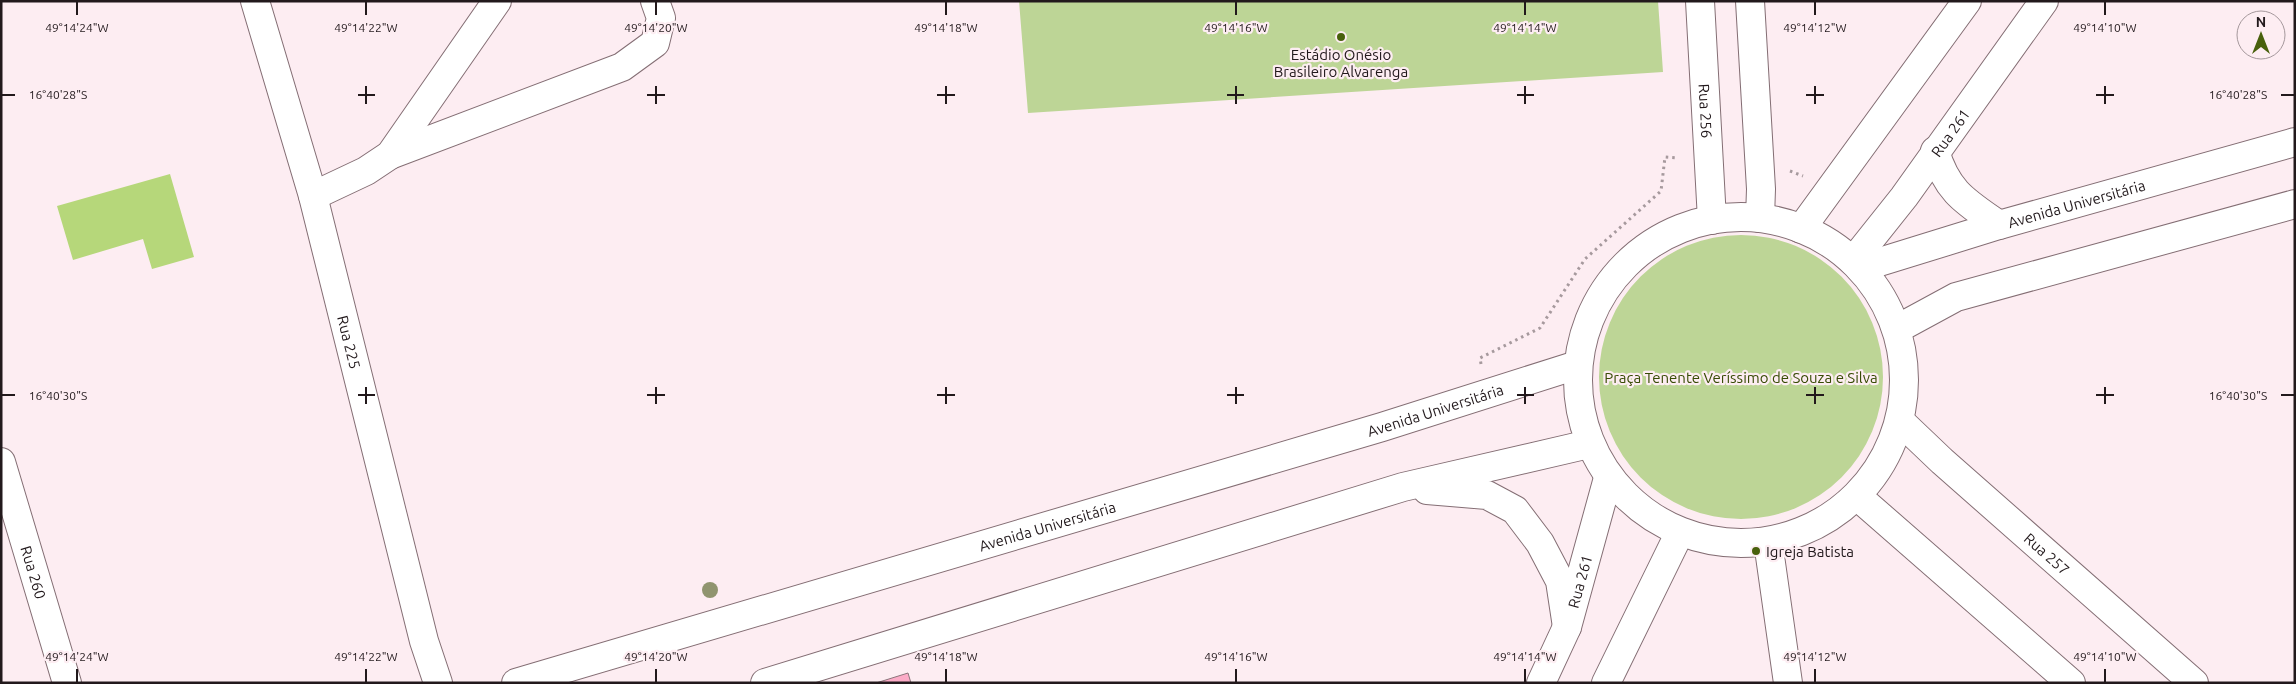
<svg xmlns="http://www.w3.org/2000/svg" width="2296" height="684" font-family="Ubuntu,sans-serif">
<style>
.green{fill:#bdd596}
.water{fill:#b6d77a}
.building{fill:#fcabc7;stroke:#8b757b}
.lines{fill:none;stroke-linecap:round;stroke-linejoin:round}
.minor-casing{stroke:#846e74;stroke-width:30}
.major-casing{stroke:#846e74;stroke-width:30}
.path{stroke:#a6999d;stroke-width:3;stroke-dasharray:2.5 4;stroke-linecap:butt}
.minor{stroke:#fff;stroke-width:28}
.major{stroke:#fff;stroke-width:28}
.tree{fill:#90946f}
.ticks{fill:none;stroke:#22191c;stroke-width:2}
.poi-dot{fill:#48600c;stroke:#fdedf2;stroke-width:2}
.labels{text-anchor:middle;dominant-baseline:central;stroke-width:4.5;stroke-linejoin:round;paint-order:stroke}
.poi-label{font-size:15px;fill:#22191c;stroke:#fdedf2}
.street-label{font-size:15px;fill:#22191c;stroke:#fdedf2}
.park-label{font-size:15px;fill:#374b04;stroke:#fdedf2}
.ticks-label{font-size:12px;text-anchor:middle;fill:#22191c;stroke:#fdedf2;stroke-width:4.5;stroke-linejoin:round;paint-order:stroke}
</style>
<rect width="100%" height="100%" fill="#fdedf2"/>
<path class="green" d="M1019,1H1658L1663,72L1028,113Z
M1599 377a142 142 0 1 1 284 0a142 142 0 1 1-284 0Z"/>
<path class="water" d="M170,174L194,257L152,269L143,239L73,260L57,206Z"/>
<path class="building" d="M908,673L911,683H876Z"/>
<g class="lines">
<g class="minor-casing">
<g id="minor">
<path id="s1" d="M255,1L313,196L424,641L438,683"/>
<path d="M390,155L622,67L655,43L661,18L655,1"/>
<path d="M313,196L366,171L390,155L497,1"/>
<path id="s2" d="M1900,421L1942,461L2194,683"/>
<path id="s3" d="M1,462L67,683"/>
<path d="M1857,496L2071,683"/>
<path d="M1768,542L1788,683"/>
</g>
</g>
<g class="major-casing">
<g id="major">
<path id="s4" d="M1700,1L1712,220"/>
<path d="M1750,1L1761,189L1760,218"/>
<path d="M1935,151C1947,192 1966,202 1999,225"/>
<circle cx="1741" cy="380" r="163"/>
<path d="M1801,229L1967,1"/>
<path id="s5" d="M1853,261L1904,197L2044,1"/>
<path id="s6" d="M1860,268L1999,225L2295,142"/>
<path d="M1897,329L1956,297L2295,204"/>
<path d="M1427,490L1487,495L1515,510L1540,543L1560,581L1567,627"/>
<path id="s7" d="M516,683L1382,427L1577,365"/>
<path d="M765,683L1403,487L1589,444"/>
<path id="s8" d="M1541,683L1567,627L1608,478"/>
<path d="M1606,683L1680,532"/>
</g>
</g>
<path class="path" d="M1790,171L1803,176
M1481,364L1480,358L1540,328L1585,259L1661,191L1665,157L1678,158"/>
<use href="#minor" class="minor"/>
<use href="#major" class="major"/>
</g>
<circle class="tree" cx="710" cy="590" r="8"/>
<path class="ticks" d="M77,2V15M366,2V15M656,2V15M946,2V15M1236,2V15M1525,2V15M1815,2V15M2105,2V15M366,86V104M656,86V104M946,86V104M1236,86V104M1525,86V104M1815,86V104M2105,86V104M2,95H15M358,95H375M647,95H665M937,95H955M1227,95H1244M1517,95H1534M1806,95H1824M2096,95H2114M2281,95H2294M366,387V404M656,387V404M946,387V404M1236,387V404M1525,387V404M1815,387V404M2105,387V404M2,395H15M358,395H375M647,395H665M937,395H955M1227,395H1244M1517,395H1534M1806,395H1824M2096,395H2114M2281,395H2294M77,669V682M366,669V682M656,669V682M946,669V682M1236,669V682M1525,669V682M1815,669V682M2105,669V682"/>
<g class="poi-dot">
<circle cx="1341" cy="37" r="5"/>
<circle cx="1756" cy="551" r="5"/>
</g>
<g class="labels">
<g class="poi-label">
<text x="1341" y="54">Estádio Onésio<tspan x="1341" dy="17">Brasileiro Alvarenga</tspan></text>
<text x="1766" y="551" text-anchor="start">Igreja Batista</text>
</g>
<g class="street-label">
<text stroke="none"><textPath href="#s4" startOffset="110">Rua 256</textPath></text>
<text stroke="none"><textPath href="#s5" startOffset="161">Rua 261</textPath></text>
<text stroke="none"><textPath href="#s6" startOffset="226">Avenida Universitária</textPath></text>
<text stroke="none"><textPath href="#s1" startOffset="354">Rua 225</textPath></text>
<text stroke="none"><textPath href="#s7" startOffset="959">Avenida Universitária</textPath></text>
<text stroke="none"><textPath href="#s7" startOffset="554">Avenida Universitária</textPath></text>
<text stroke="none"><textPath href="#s2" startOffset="198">Rua 257</textPath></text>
<text stroke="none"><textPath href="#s3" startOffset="115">Rua 260</textPath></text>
<text stroke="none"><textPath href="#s8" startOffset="109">Rua 261</textPath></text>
</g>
<g class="park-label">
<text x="1741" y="377">Praça Tenente Veríssimo de Souza e Silva</text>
</g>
</g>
<g class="ticks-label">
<text x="77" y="32">49°14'24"W</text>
<text x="366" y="32">49°14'22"W</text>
<text x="656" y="32">49°14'20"W</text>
<text x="946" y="32">49°14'18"W</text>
<text x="1236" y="32">49°14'16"W</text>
<text x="1525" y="32">49°14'14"W</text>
<text x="1815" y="32">49°14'12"W</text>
<text x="2105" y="32">49°14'10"W</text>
<text x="58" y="99">16°40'28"S</text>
<text x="2238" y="99">16°40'28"S</text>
<text x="58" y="400">16°40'30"S</text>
<text x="2238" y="400">16°40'30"S</text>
<text x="77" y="661">49°14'24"W</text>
<text x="366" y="661">49°14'22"W</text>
<text x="656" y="661">49°14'20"W</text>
<text x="946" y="661">49°14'18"W</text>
<text x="1236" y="661">49°14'16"W</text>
<text x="1525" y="661">49°14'14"W</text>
<text x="1815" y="661">49°14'12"W</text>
<text x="2105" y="661">49°14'10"W</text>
</g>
<rect width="2296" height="684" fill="none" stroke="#22191c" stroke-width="5"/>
<g transform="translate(2261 35)"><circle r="24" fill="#fdedf2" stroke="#a5989c"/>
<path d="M0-4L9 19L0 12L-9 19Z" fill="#48600c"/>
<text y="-8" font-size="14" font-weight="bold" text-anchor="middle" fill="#22191c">N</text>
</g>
</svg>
